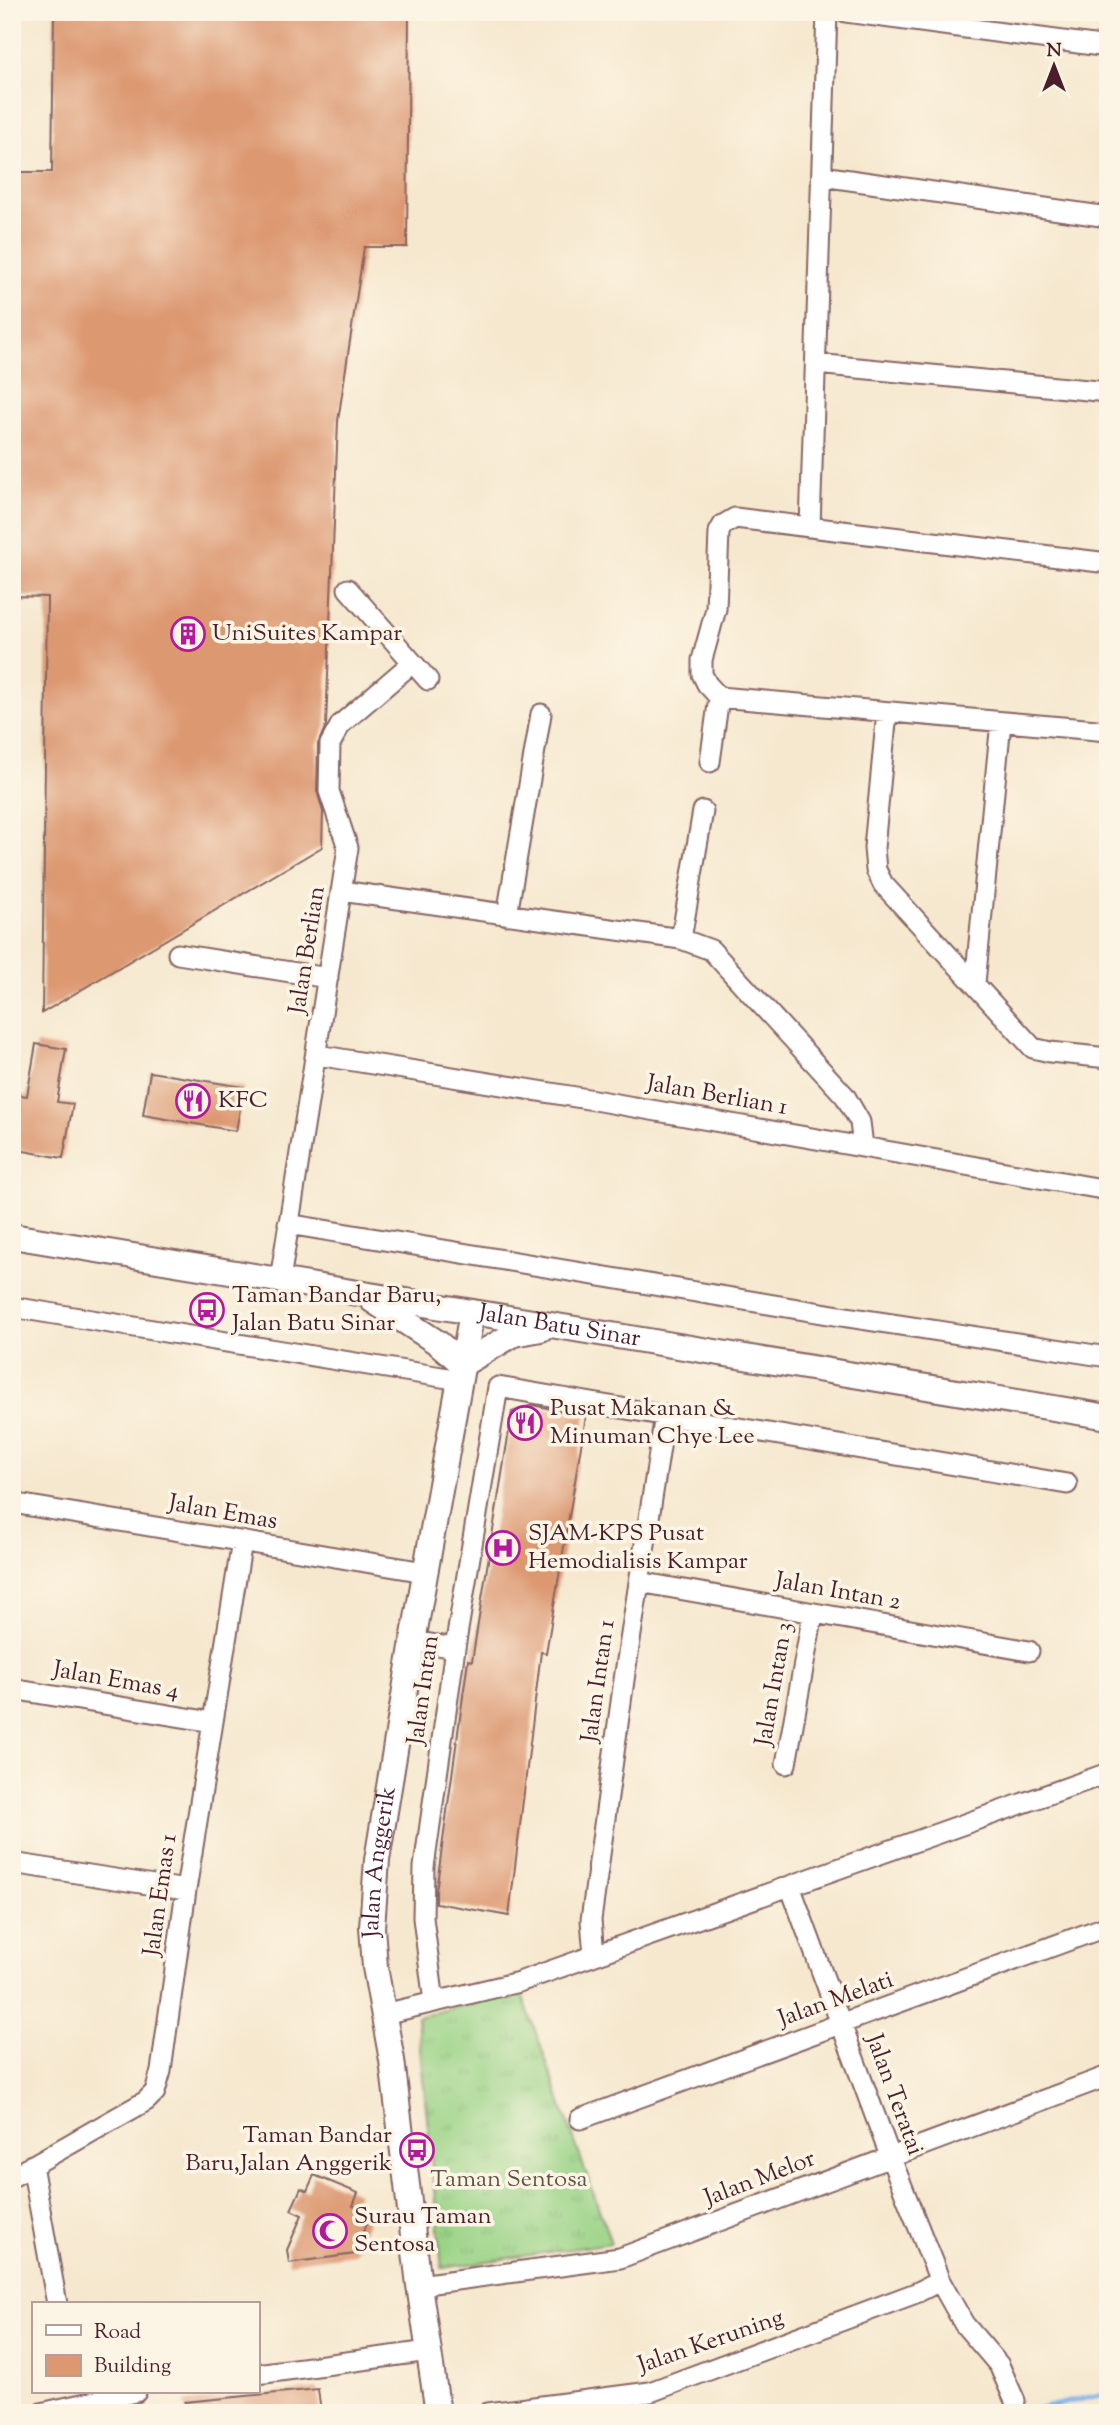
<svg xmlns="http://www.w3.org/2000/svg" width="1120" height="2425" font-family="'Sorts Mill Goudy',serif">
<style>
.grass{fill:url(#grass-tufts);stroke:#727958;stroke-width:2}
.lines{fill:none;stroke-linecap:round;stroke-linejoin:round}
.stream{stroke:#78b0e8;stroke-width:5}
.building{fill:#dc9871}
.minor-casing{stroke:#866564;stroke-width:23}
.tertiary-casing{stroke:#866564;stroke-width:28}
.minor{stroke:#fff;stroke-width:19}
.tertiary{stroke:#fff;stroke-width:24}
.labels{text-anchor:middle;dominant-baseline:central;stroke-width:7;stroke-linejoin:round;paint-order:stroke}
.poi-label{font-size:24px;fill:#4a1f2b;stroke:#fcf5e5;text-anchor:start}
.street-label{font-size:24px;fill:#4a1f2b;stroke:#fcf5e5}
.park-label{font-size:24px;fill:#625546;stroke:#fcf5e5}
</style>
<defs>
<pattern id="grass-tufts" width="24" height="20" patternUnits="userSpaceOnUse" patternTransform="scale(1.75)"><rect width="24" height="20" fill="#9ad386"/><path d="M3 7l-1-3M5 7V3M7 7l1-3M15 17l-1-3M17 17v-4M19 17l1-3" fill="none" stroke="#86b574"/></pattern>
</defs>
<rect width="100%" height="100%" fill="#fcf5e5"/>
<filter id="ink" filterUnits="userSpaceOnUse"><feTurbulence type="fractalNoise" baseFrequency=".0143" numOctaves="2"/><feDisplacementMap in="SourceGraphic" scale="14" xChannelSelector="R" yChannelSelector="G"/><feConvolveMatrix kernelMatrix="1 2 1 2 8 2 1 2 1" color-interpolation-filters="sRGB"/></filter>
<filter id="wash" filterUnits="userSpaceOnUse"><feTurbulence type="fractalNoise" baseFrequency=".00686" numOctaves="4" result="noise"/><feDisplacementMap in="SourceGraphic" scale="28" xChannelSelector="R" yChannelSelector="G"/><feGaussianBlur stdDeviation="1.57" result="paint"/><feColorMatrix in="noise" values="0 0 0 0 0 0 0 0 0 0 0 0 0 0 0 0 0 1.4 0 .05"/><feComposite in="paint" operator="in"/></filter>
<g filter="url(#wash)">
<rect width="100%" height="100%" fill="#f6e8cf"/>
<path class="grass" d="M521,1991L611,2243L442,2268L417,2017Z"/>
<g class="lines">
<path class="stream" d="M1022,2413L1108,2393"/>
</g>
<g id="blocks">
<path class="building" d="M54,12H409L407,247H364L338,421L326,725L318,744L317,791L323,812L322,847L42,1013L47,597L12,596V172H52Z
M36,1044L66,1049L57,1102L73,1104L63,1158L12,1149V1094L27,1096Z
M150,1072L244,1087L236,1131L143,1115Z
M532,1405L586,1416L546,1653L541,1652L509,1916L436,1903V1891L468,1660L472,1661L512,1412Z
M314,2175L358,2193L353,2206L371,2213L355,2254L289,2263L287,2250L302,2215L291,2210L301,2188L307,2191Z
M318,2389L321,2413H186L185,2402Z"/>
</g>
</g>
<g filter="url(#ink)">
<use href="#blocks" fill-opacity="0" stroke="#866564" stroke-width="2"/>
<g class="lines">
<g class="minor-casing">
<path id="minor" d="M846,12L1108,47
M822,176L1108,217
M816,364L1108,392
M810,527L827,12
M1108,563L735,518L723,525L719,532L716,609L702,660V674L707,684L719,697L1108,731
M348,589L428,680
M887,712L874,848L876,870L883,884L1033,1048L1050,1052L1108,1058
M710,762L719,697
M341,891L681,939L711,950L845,1096L860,1122L863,1146
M507,915L541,714
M681,939L703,811
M178,954L328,978
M975,983L1001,722
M317,1055L594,1100L1108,1190
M288,1224L834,1315L1108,1357
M280,1280L348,848L329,791L330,744L341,724L412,663
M12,1307L460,1380
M12,1503L425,1572
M639,1582L1029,1651
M413,1641L455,1648
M12,1689L212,1722
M786,1764L813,1613
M12,1863L186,1890
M790,1886L890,2156L940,2281L964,2324L999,2365L1015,2401
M594,1955L591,1920L625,1673L665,1415
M434,2002L423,1918L424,1867L455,1648L498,1387L1067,1484
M384,2014L519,1982L1108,1773
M580,2119L1108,1926
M32,2165L57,2304
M12,2177L146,2101L155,2092L161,2071L186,1890L242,1541
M419,2285L620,2258L1108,2076
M257,2374L429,2351
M41,2413L136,2392
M488,2413L650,2392L916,2293L940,2281"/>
</g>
<g class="tertiary-casing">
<g id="tertiary">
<path id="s1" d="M12,1236L1108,1417"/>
<path d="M372,1300L438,1343L463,1364"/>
<path d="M463,1364L514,1334L541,1329"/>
<path id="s2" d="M438,2413L419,2285L392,2060L375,1967L372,1927L377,1860L413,1641L472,1312"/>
</g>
</g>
<use href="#minor" class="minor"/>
<use href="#tertiary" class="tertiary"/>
</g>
</g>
<defs>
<g id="building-ring" transform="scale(1.75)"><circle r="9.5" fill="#fcf5e5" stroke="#b5179e" stroke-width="1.5"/><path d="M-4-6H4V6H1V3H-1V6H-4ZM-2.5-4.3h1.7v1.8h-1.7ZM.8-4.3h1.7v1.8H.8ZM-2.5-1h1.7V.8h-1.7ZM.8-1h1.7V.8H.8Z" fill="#b5179e"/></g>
<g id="restaurant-ring" transform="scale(1.75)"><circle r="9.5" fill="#fcf5e5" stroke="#b5179e" stroke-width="1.5"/><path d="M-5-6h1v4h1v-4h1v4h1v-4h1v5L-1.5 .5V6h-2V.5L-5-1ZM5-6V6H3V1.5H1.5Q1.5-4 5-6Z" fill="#b5179e"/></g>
<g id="bus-ring" transform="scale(1.75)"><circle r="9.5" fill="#fcf5e5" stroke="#b5179e" stroke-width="1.5"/><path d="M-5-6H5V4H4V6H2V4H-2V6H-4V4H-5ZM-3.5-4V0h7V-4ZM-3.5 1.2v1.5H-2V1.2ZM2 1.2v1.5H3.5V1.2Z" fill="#b5179e"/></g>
<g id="hospital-ring" transform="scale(1.75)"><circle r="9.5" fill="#fcf5e5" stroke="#b5179e" stroke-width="1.5"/><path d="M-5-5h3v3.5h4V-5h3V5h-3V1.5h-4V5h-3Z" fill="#b5179e"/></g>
<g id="mosque-ring" transform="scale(1.75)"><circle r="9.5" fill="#fcf5e5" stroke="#b5179e" stroke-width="1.5"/><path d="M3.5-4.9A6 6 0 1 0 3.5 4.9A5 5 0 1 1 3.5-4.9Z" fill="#b5179e"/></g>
</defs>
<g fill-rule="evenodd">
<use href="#building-ring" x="188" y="634"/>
<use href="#restaurant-ring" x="193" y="1101"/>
<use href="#bus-ring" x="207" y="1310"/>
<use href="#restaurant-ring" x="525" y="1423"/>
<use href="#hospital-ring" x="503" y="1548"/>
<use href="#bus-ring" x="417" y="2150"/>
<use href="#mosque-ring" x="330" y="2231"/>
</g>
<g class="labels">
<g class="poi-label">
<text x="212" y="634">UniSuites Kampar</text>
<text x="218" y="1101">KFC</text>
<text x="232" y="1296">Taman Bandar Baru,<tspan x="232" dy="28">Jalan Batu Sinar</tspan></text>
<text x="550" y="1409">Pusat Makanan &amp;<tspan x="550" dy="28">Minuman Chye Lee</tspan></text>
<text x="528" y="1534">SJAM-KPS Pusat<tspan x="528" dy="28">Hemodialisis Kampar</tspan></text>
<text x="392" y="2136" text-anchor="end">Taman Bandar<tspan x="392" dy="28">Baru,Jalan Anggerik</tspan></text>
<text x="354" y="2217">Surau Taman<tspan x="354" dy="28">Sentosa</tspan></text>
</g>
<g class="street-label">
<text transform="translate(308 950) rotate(-81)">Jalan Berlian</text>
<text transform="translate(717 1096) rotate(10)">Jalan Berlian 1</text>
<text stroke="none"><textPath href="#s1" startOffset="555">Jalan Batu Sinar</textPath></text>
<text transform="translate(223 1513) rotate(10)">Jalan Emas</text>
<text transform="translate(838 1592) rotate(10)">Jalan Intan 2</text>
<text transform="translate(116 1681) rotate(10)">Jalan Emas 4</text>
<text transform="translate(599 1681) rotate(-82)">Jalan Intan 1</text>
<text transform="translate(775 1684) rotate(-80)">Jalan Intan 3</text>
<text transform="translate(424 1690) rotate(-82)">Jalan Intan</text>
<text stroke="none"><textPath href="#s2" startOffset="556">Jalan Anggerik</textPath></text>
<text transform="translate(161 1895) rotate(-82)">Jalan Emas 1</text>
<text transform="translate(836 2000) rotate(-20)">Jalan Melati</text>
<text transform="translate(894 2095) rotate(70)">Jalan Teratai</text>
<text transform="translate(760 2179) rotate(-21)">Jalan Melor</text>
<text transform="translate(711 2342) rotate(-19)">Jalan Keruning</text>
</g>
<g class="park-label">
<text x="509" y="2180">Taman Sentosa</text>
</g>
</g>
<rect width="1120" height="2425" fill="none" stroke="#fcf5e5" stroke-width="42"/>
<rect x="32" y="2302" width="228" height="91" fill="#fcf5e5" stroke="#b59f9b" stroke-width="2"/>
<rect x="46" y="2325" width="35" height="10" fill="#ffffff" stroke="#b59f9b" stroke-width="2"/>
<text x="94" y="2338" font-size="21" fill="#4a1f2b">Road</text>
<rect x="46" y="2355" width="35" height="21" fill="#dc9871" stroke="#b59f9b" stroke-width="2"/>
<text x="94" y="2372" font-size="21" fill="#4a1f2b">Building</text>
<g transform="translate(1054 66)" stroke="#fcf5e5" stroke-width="5" paint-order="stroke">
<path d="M0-5L12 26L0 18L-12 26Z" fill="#4a1f2b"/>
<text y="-10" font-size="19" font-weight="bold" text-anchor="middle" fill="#4a1f2b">N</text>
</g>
</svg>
